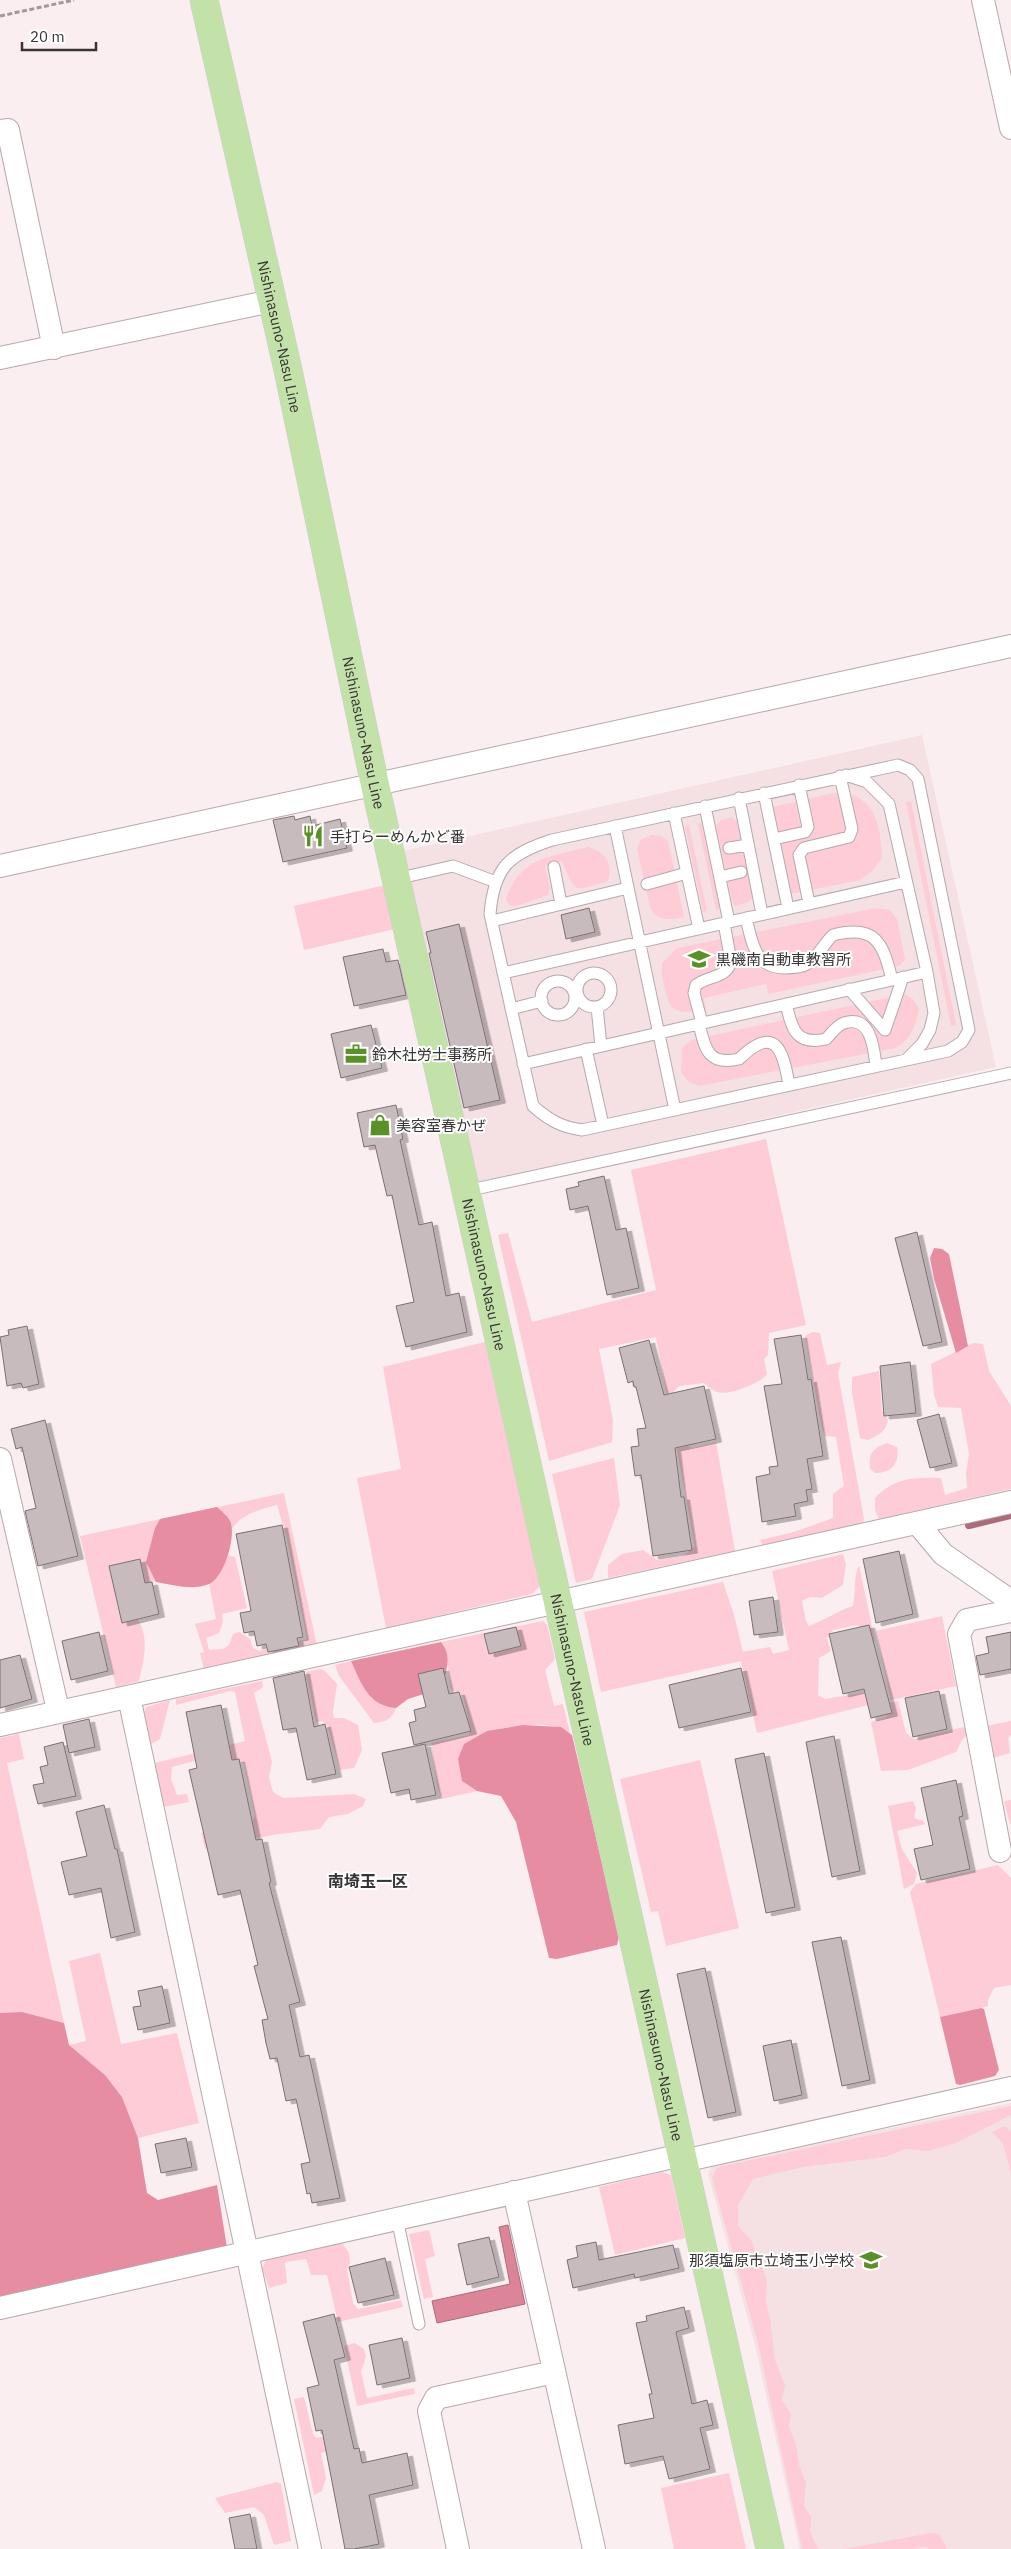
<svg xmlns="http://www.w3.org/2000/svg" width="1011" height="2549" font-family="'IBM Plex Sans','Noto Sans JP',sans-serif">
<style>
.built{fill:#f5e0e4}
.green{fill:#fdccd6;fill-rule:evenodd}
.forest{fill:#e78da2}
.water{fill:#dc8498;stroke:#ab6c7a}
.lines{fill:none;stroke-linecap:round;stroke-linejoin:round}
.stream{stroke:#ab6c7a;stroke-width:8}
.building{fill:#c7bbbd;stroke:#7b7072;filter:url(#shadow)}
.lane-casing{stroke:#b5a9ab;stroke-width:13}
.street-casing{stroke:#b5a9ab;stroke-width:24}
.primary-casing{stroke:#cfcece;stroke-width:29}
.path{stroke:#a2999a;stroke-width:3;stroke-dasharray:5 2.5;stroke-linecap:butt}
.lane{stroke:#fff;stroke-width:11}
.street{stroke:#fff;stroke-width:22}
.primary{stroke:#c2e2a9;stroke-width:28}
.labels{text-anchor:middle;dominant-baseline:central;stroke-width:4;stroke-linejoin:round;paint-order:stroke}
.street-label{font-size:15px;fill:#383334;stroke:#fff}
.poi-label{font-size:15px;fill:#383334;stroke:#fff;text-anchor:start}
.neighbourhood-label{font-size:16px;font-weight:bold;fill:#383334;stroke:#fff}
</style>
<defs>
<filter id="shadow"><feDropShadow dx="5.5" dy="3" stdDeviation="0" flood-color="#0004"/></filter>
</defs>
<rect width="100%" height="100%" fill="#fbeef0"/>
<path class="built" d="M922,735L996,1067L476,1183L403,851Z
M1011,2103V2549H800L755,2345L708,2174L713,2165Z"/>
<path class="green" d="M834,793C841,794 851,794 857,797C879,808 881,837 882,858L872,871L860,880L790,894L773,807Z
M911,801L956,1025L951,1026L906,802Z
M732,817L737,822L753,897L748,902L735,906L732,901L716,826L721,820Z
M702,823L720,909L716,910L698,824Z
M689,825L707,911L703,912L685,826Z
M652,835L661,836L668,841L684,917C670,920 657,922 650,907L637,848L640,840Z
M588,847C606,852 613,863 608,881C573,891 576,895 562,861L545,866L550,888L548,895L516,906L509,905L506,899C520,857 550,857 588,847Z
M385,885L395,929L304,950L294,906Z
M876,908L890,910L897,919L905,960L899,966L768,994L766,984L704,998L706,1009C683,1013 671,1017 665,990C663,981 661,973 662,963L677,948Z
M905,994L913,999L919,1009C916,1026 911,1038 896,1048L699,1086L689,1082L681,1073L682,1048L691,1040Z
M766,1139L806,1325L769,1333L768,1355L764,1359L767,1374C761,1383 728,1396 717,1392C712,1390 708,1386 704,1383L679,1386L674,1391L685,1444L692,1448L716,1442L735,1551L608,1578V1565L622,1554L643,1550L657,1560L683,1556L695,1546L656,1337L599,1349L613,1420L612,1442L549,1461L498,1235L508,1233L532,1322L656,1290L631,1170Z
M813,1332L820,1333L827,1365L841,1362L838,1373L864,1519L862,1525L763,1546L760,1540L794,1532L833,1518V1494L844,1486L836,1437L825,1436L822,1429L805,1336Z
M485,1342L540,1586L532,1594L386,1628L357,1478L401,1469L383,1367Z
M973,1343L983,1344L989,1371L1011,1406V1489L879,1519L875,1510V1498C894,1478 914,1477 941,1478L945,1495L967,1488L966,1473L969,1454L961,1408L938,1407L934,1395L931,1364Z
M879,1371L882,1411L888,1420C887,1431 877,1436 868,1440L860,1438L852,1393V1377Z
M887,1443L897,1447C900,1463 892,1473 875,1473L870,1469C868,1453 873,1448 887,1443Z
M614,1458L620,1505L592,1579L576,1583L552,1474Z
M284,1493L317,1646L204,1670L200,1653L204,1652L195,1624L216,1619L207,1573L145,1583L139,1559L112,1566L118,1608L127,1606C151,1630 146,1650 139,1681L116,1687L80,1536ZM277,1505L287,1539L307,1639L259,1651L253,1648L250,1639L239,1632L233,1634L229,1645L223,1649L209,1650L206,1638L219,1633L223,1622L222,1614L247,1608L235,1557L227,1555C224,1521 248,1512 277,1505Z
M843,1554L846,1564L843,1585L822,1598L810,1597L802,1601L806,1621L809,1626C825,1620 837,1611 853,1606C856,1591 853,1579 859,1565L875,1641L867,1643L864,1629L856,1625L833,1630L827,1638L831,1651L819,1658L818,1695L825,1699L869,1692L872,1704L757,1733L741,1661L601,1692L584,1612L723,1582L734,1615L743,1652L770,1647L773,1654L789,1650L772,1571Z
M942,1616L956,1686L891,1700L876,1631Z
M543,1621L547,1625L555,1659L545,1670L554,1706L563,1704L570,1733C547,1718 513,1727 487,1731L462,1781L477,1791L442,1799L437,1786L431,1743L469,1735L470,1727L463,1696L451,1689L445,1646L441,1642Z
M351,1661C361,1683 368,1706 396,1708C392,1719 386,1722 374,1723L339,1676L335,1665Z
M320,1669L325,1671L337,1684L333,1712L334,1718H344L358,1725L362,1750L354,1768L340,1770L328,1727L323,1721L316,1722L306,1672Z
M262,1681L263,1687L254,1693L272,1762L269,1777L273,1792L283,1798L354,1794L366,1799L363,1806L348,1814L329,1817L320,1829L272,1835L205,1849L201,1833L251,1824L255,1816L244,1763L217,1755L172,1767L171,1779L177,1795L187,1794L189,1802L163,1807L155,1763L245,1741L235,1692L230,1691L176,1705V1699Z
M170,1700L160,1739L151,1744L144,1712L146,1707Z
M898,1701L906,1733L914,1739L964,1727L967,1735L962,1740L956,1752L908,1770L881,1771L871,1722L887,1717L885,1704Z
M1011,1721V1735L1008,1738L1010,1753L993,1758L987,1726Z
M19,1734L24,1759L7,1763L64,2023L22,2012L0,2013V1738Z
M700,1760L739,1928L666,1946L658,1911L651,1912L620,1779Z
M1011,1800V1824H1010L1004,1801Z
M913,1801L916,1808L914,1818L923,1821L925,1824L897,1831L902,1849L917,1873L914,1884L904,1889L888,1806Z
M998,1865L1011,1878V1985L994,1988L988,2000V2006L940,2017L910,1892L916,1884Z
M100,1953L121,2044L177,2033L199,2123L138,2138L122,2097L105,2075L69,2045L86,2041L69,1961Z
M1011,2106V2115L956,2143L928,2151L905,2149L885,2157L803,2167L753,2179L738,2205V2226L751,2240L767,2280L766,2304L770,2319L775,2360L785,2386L782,2400L791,2414L789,2427L796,2445L799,2465L806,2483L804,2506L811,2517L810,2532L818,2549H802L758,2343L712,2178L716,2169L722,2166Z
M1005,2126L1011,2132V2173L1003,2144L992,2132Z
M662,2172L671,2175L685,2238L615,2255L599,2187Z
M429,2230L435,2256L425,2259L433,2297L424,2299L409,2234Z
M342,2243L349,2253L350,2263L347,2269L353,2303L358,2309L401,2300L403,2307L338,2322L327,2275H311L306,2259L285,2262L287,2283L269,2288L262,2268L267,2259Z
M355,2343L364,2349L366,2356L361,2372L367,2398L414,2388L415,2394L357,2406L344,2346Z
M304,2397L313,2434L316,2438L337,2434L341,2448L321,2453L326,2478L322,2491L314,2495L294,2399Z
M729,2473L746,2549H674L661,2488Z
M277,2482L281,2484L291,2541L274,2545L264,2515L254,2507L225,2513L215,2498Z
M931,2533L939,2534L947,2549H928L927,2546L912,2549H844Z"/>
<path class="forest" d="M934,1248L942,1249L949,1254L968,1346L956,1353L934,1279L930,1258Z
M217,1507C221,1511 228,1516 230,1521C237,1535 224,1578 209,1584C192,1591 174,1585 156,1582L146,1562L155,1528L160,1519Z
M441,1642C453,1656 446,1674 440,1689L408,1699L396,1708C368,1706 361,1683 351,1661Z
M523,1725L561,1727L572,1735L619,1936L617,1945L557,1959L549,1958L516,1822L501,1796L477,1791L462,1781L458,1759L464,1744L487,1731Z
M981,2008L984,2009L999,2070L995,2076L960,2085L956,2084L940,2017Z
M22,2012L64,2023L69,2045L105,2075L122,2097L138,2138L147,2193L158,2200L217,2185L227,2248L0,2297V2013Z"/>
<path class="water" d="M508,2225L525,2304L437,2323L432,2301L510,2284L499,2227Z"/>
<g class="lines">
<path class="stream" d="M969,1525L1011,1515"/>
</g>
<path class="building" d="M294,816L295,820L310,816L312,826L340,819L347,848L283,862L273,820Z
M589,908L595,932L566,939L561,915Z
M459,924L500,1100L464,1108L429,953H431L426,932Z
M383,949L386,962L398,960L406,995L354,1006L343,957Z
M371,1025L382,1068L341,1078L331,1034Z
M396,1105L403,1139L400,1140L419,1225L432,1222L446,1296L459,1293L467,1332L406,1347L396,1306L414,1302L392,1195L387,1196L375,1145L364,1147L357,1113Z
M604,1176L616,1230L626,1228L639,1288L607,1295L588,1206L570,1210L566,1189L579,1186L578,1182Z
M917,1232L942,1342L923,1346L895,1238Z
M27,1326L39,1384L23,1388L21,1383L7,1386L0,1337L9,1335L8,1330Z
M801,1335L808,1380L811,1379L823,1456L807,1459L812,1489L806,1490L808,1501L794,1504L796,1516L762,1522L756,1477L770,1474L769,1467L778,1466L764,1386L782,1384L774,1339Z
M649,1340L664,1395L704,1386L716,1439L675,1448L681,1497H684L692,1550L653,1556L641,1475L635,1476L631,1447L639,1446L637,1429L646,1428L636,1387H634L633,1381L628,1383L619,1348Z
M910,1362L916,1413L884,1416L880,1366Z
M939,1414L952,1463L930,1468L917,1420Z
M45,1420L78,1556L38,1566L25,1511L36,1508L22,1447L16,1449L11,1429Z
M282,1525L303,1637L297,1638L299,1646L268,1652L266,1644L257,1646L254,1631L244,1633L240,1613L251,1611L236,1534Z
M899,1551L913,1614L876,1623L863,1559Z
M140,1559L145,1583L152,1582L159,1614L122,1623L109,1566Z
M773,1597L778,1632L754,1635L749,1601Z
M869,1625L892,1713L871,1718L864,1689L843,1694L829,1634Z
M516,1627L521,1646L489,1654L484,1634Z
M99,1632L108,1671L71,1680L62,1641Z
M1011,1632V1669L980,1675L976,1656L989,1653L986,1637Z
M20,1655L32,1699L0,1708V1660Z
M443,1668L449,1694L459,1692L471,1731L414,1745L409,1723L416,1721L414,1710L426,1707L418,1674Z
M741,1668L751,1712L679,1728L669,1685Z
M304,1671L314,1727L325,1724L336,1774L307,1780L296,1728L283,1730L273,1678Z
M939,1691L947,1729L913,1737L905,1698Z
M221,1705L232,1760L239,1759L256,1840L262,1839L271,1882L269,1883L300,2002L289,2005L300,2057L309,2055L340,2198L312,2203L310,2193L307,2194L301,2164L310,2162L296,2099L286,2101L277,2058L270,2059L266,2043L262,2020L268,2019L254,1966L258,1965L240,1890L218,1895L189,1770L197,1768L186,1712Z
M89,1719L95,1747L69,1753L63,1725Z
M834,1736L860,1871L832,1877L806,1742Z
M63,1742L76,1796L38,1804L33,1785L44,1783L40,1767L48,1765L44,1747Z
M425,1744L436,1795L411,1800L409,1789L391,1793L382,1753Z
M764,1753L795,1907L766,1913L735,1759Z
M956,1780L963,1816L959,1817L970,1869L921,1880L914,1849L933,1845L921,1788Z
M104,1805L115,1849H117L135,1932L111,1938L101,1888L69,1895L61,1862L87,1856L76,1812Z
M841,1937L870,2080L842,2086L812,1942Z
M705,1968L736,2112L708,2118L677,1974Z
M162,1986L170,2023L138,2030L133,2007L141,2006L138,1991Z
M791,2040L802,2095L774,2101L763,2046Z
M186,2138L192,2167L161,2173L155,2144Z
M489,2237L499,2277L467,2285L458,2244Z
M596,2242L599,2260L673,2245L679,2268L635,2278L634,2274L573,2288L567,2260L578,2257L576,2246Z
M385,2258L394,2295L358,2303L349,2267Z
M684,2307L689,2328L676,2332L692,2404L707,2400L713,2425L700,2428L710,2469L669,2479L663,2456L625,2464L618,2425L654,2418L649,2394H652L636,2323L647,2321L646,2316Z
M334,2314L345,2357L334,2360L354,2449L359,2448L362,2463L407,2453L413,2485L369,2495L379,2544L354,2549H345L322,2430L316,2431L307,2388L319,2385L303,2322Z
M402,2338L410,2378L377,2385L369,2345Z
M250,2514L257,2549H235L229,2518Z"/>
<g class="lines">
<g class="lane-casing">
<path id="lane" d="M898,765L910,770L918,779L969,1030L962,1042L948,1051L582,1130C561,1127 549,1120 533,1106L490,914C494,867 509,854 552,840Z
M846,775L867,782L889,804L927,972L934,1013L930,1030L922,1044L906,1060
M764,793L788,908
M739,798L762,914
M705,806L729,922
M674,813L699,929
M615,826L675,1110
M774,839L805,832L808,827L799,785
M729,848L748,845
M554,867L561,904
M720,877L741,872
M396,879L453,866L496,882
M647,884L687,873
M809,903L799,855L804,848L849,837L852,829L840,776
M746,918C752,942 754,967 784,968C791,968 801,968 807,964C817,959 824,943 833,935C876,924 883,943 892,980
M492,921L628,888
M503,973L906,882
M577 990a17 17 0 1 1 34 0a17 17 0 1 1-34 0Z
M541 998a17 17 0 1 1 34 0a17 17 0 1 1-34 0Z
M849,989L885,1030L903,977
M786,1004C792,1028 795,1046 826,1039C831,1034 837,1025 844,1023C871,1014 874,1049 876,1066
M597,1007L601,1046
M511,1009L542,1001
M702,1023L694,993L696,985C707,976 728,978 731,961L724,923
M699,1024C705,1049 708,1066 739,1059C775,1024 783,1049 789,1085
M586,1049L603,1125
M523,1064L927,972
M466,1191L1011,1073
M397,2218L419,2324"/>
</g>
<g class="street-casing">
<path id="street" d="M983,0L1011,128
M0,131L8,130L54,348
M0,358L272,301
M0,866L1011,646
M0,1459L58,1710
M918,1524L943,1554L1011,1601
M129,1697L310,2549
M0,1725L1011,1502
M1000,1851L959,1634L967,1620L1011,1611
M683,2161L1011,2088
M514,2192L594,2549
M0,2308L682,2155
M458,2549L429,2411L436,2398L554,2372"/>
</g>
<g class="primary-casing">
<g id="primary">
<path id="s1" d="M204,0L288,370L375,785L770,2549"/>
</g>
</g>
<path class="path" d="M0,16L74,0"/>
<use href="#lane" class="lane"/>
<use href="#street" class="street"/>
<use href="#primary" class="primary"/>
</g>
<defs>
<g id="restaurant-bare" transform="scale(1.725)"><path d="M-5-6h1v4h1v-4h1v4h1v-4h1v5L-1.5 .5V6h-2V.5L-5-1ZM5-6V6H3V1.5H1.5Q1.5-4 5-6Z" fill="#5b9029" stroke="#fff" stroke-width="2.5" paint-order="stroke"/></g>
<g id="school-bare" transform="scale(1.725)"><path d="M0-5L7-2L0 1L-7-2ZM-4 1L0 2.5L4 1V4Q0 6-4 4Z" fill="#5b9029" stroke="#fff" stroke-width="2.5" paint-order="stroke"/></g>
<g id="office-bare" transform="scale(1.725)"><path d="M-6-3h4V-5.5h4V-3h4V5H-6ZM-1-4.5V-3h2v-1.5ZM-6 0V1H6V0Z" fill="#5b9029" stroke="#fff" stroke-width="2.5" paint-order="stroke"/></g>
<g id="shop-bare" transform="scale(1.725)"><path d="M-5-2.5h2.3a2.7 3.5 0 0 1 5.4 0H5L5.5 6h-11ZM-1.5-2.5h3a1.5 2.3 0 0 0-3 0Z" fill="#5b9029" stroke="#fff" stroke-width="2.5" paint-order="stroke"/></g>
</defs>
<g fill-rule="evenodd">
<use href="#restaurant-bare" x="313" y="836"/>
<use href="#school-bare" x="699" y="959"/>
<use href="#office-bare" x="356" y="1054"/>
<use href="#shop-bare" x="380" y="1125"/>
<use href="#school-bare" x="871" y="2260"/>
</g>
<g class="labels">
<g class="street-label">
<text stroke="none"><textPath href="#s1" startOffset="345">Nishinasuno-Nasu Line</textPath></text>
<text stroke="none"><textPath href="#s1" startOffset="750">Nishinasuno-Nasu Line</textPath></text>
<text stroke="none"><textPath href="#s1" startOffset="1305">Nishinasuno-Nasu Line</textPath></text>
<text stroke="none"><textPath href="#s1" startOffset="1710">Nishinasuno-Nasu Line</textPath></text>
<text stroke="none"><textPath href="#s1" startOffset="2115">Nishinasuno-Nasu Line</textPath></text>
</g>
<g class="poi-label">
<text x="330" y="836">手打らーめんかど番</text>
<text x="716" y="959">黒磯南自動車教習所</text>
<text x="372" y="1054">鈴木社労士事務所</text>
<text x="396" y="1125">美容室春かぜ</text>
<text x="854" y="2260" text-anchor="end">那須塩原市立埼玉小学校</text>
</g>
<g class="neighbourhood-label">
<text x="368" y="1881">南埼玉一区</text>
</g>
</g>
<path d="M22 42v8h74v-8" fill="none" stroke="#383334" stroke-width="2.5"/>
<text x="30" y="42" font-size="15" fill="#383334" stroke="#ffffff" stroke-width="4" paint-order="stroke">20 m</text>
</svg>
